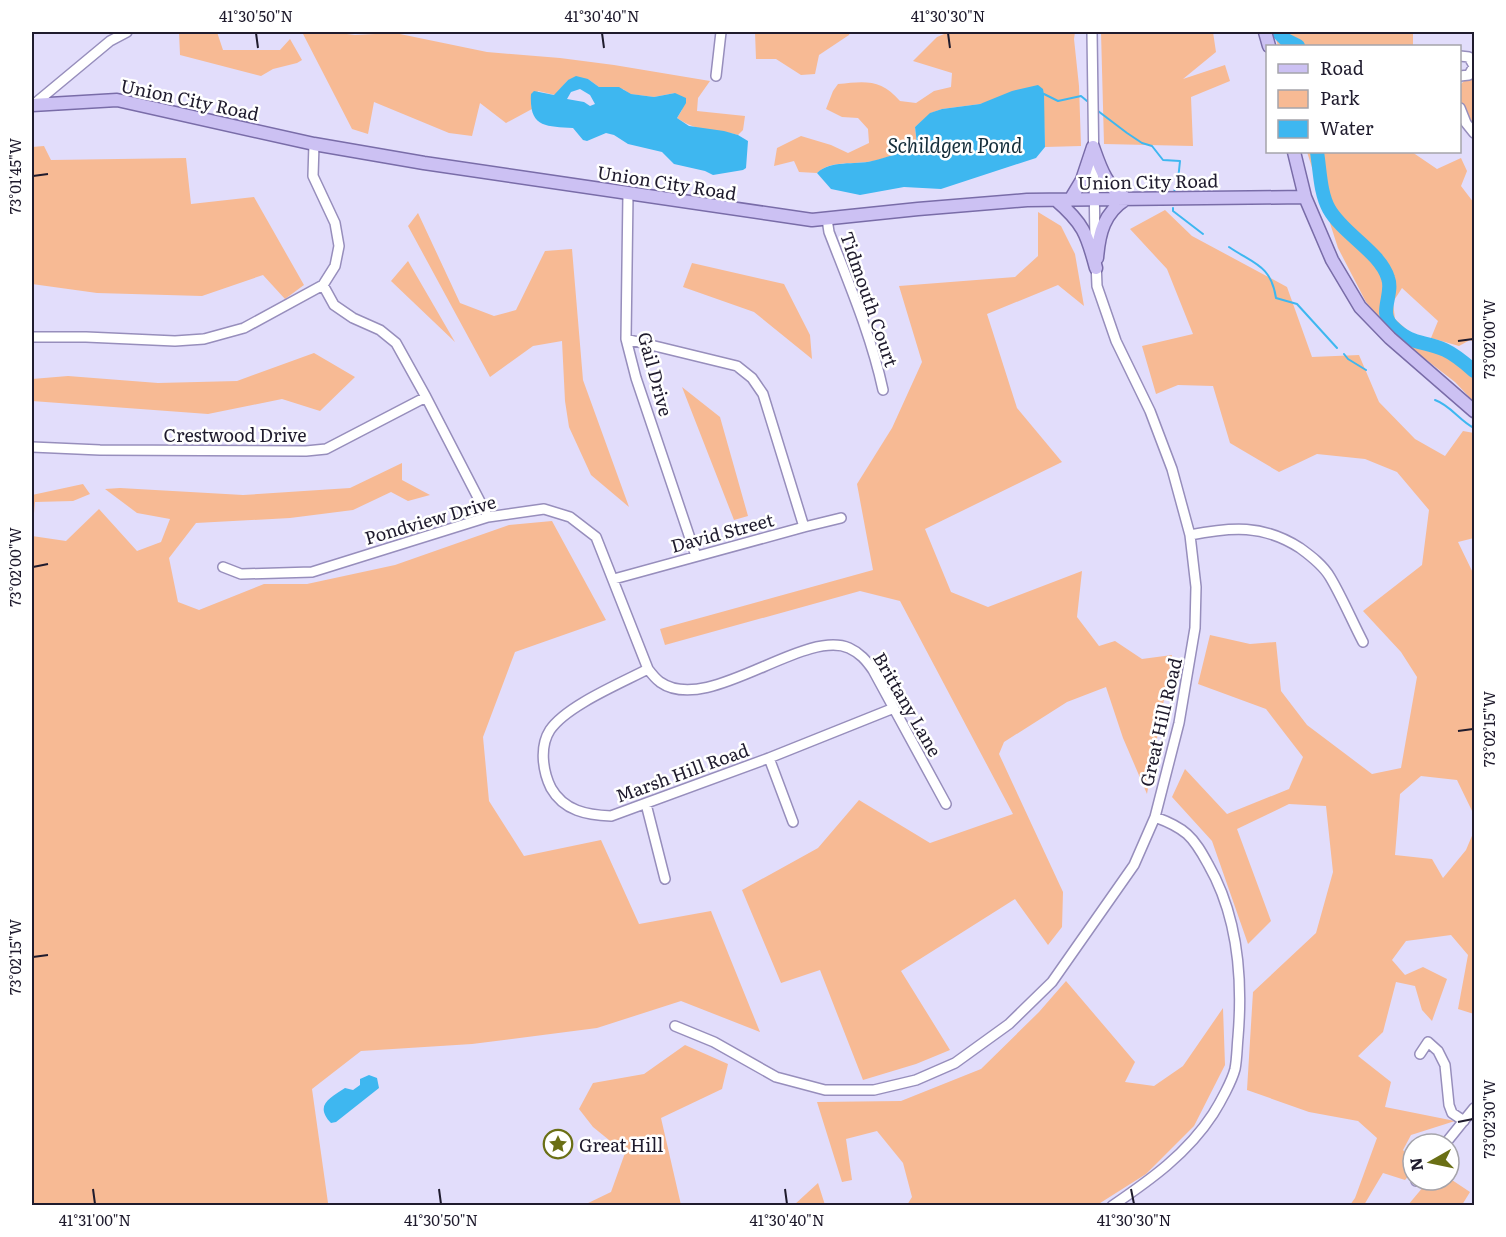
<svg xmlns="http://www.w3.org/2000/svg" width="1506" height="1237" font-family="Literata,serif">
<style>
.green{fill:#f7ba94}
.water{fill:#3eb7f0;fill-rule:evenodd}
.lines{fill:none;stroke-linecap:round;stroke-linejoin:round}
.stream{stroke:#3eb7f0;stroke-width:2}
.river{stroke:#3eb7f0;stroke-width:14}
.minor-casing{stroke:#978ebc;stroke-width:12}
.major-casing{stroke:#796ca8;stroke-width:15}
.minor{stroke:#fff;stroke-width:9}
.major{stroke:#ccc1f3;stroke-width:12}
.ticks{fill:none;stroke:#1f1b2d;stroke-width:2}
.labels{text-anchor:middle;dominant-baseline:central;stroke-width:5;stroke-linejoin:round;paint-order:stroke}
.street-label{font-size:18px;fill:#1f1b2d;stroke:#fff}
.poi-label{font-size:18px;fill:#1f1b2d;stroke:#fff;text-anchor:start}
.water-label{font-size:20px;font-style:italic;fill:#142d3a;stroke:#fff}
.neatline{fill:none;stroke:#1f1b2d;stroke-width:2}
.ticks-label{font-size:15px;text-anchor:middle;fill:#1f1b2d}
</style>
<rect width="100%" height="100%" fill="#e2ddfb"/>
<path class="green" d="M179,32H217L223,50H280L290,39L302,60L297,63L273,69L261,76L180,55Z
M302,32H330L355,35L395,33L487,52L560,58L614,65L710,81L698,98L697,111L745,116L743,130L738,135C713,128 699,133 677,118L682,110L675,93L654,97L630,94L623,89L599,87L588,79L568,80L555,95L538,91L531,103L532,109L506,123L480,103L472,136L449,133L374,102L368,134L352,129Z
M755,32H850L849,35L819,55L815,74L801,75L776,59H756Z
M949,32H1075L1074,39L1079,86L1081,146L1045,147L1043,89L980,104L942,109L931,113L915,127L917,144C901,152 885,160 867,162C851,164 829,161 817,173L799,172L794,161L774,166L777,148L801,136L831,145L848,153L869,143L868,129L858,118L842,117L826,109L833,91L838,84C866,81 881,79 900,101L916,103L934,91L951,87L952,73L913,61L937,37Z
M1101,32H1213L1216,52L1183,79L1225,65L1230,81L1191,97L1193,146L1104,144Z
M1274,32H1413V46H1278Z
M1474,71V125L1461,103V84Z
M44,146L51,160L186,158L191,204L254,197L304,285L285,299L263,275L202,296L97,293L32,284V147Z
M1307,152H1412L1437,169L1461,158L1467,171L1461,186L1474,203V342L1470,340L1459,346L1431,338L1438,321L1402,288L1393,302L1395,319L1416,338L1465,359L1474,365V402L1455,382L1394,335L1366,302L1338,248Z
M1165,210L1192,236L1287,287L1312,357L1359,355L1379,402L1415,439L1445,456L1463,431L1474,433V538L1458,542L1474,575V815L1457,780L1421,776L1400,794L1395,855L1432,859L1443,878L1466,850L1474,831V1014L1458,1009L1468,955L1451,935L1406,941L1392,960L1405,975L1423,967L1447,979L1432,1021L1422,1010L1415,986L1396,982L1383,1032L1358,1056L1391,1082L1385,1107L1455,1121L1411,1135L1403,1150L1413,1162V1171L1405,1180L1383,1173L1364,1205H1350L1355,1198L1377,1138L1358,1121L1309,1112L1247,1090L1253,992L1316,933L1333,872L1326,806L1289,804L1237,829L1271,921L1248,944L1212,841L1172,797L1185,769L1227,814L1289,789L1303,757L1266,709L1198,684L1210,635L1250,644L1276,642L1281,691L1307,725L1372,774L1401,768L1417,677L1401,652L1363,611L1422,565L1429,510L1397,472L1365,459L1317,454L1279,472L1230,443L1213,386L1178,385L1156,394L1142,346L1193,334L1167,269L1130,229Z
M1038,212L1061,226L1075,254L1084,306L1058,285L987,314L1017,408L1062,462L925,529L951,592L988,607L1082,571L1077,617L1099,646L1115,641L1142,659L1172,655L1147,794L1123,738L1106,687L1067,702L1004,742L999,754L1063,892L1062,927L1048,945L1015,899L901,971L950,1050L916,1064L863,1080L820,970L781,983L742,890L818,848L859,800L930,843L1013,814L900,601L860,591L665,645L660,629L873,570L857,484L892,428L922,362L899,286L1015,277L1038,256Z
M418,213L460,303L494,316L516,310L545,251L572,249L583,380L629,507L591,475L569,427L565,401L562,341L533,346L490,377L408,226Z
M408,261L455,342L391,281Z
M692,263L784,284L810,335L812,359L754,312L683,287Z
M314,353L355,377L320,411L282,399L208,414L32,401V379L68,376L158,383L237,381Z
M682,387L720,417L748,516L734,520Z
M402,463V480L430,495L408,501L391,492L353,510L290,518L196,523L169,558L178,602L199,610L264,584H307L395,565L509,525L552,521L606,620L515,652L483,737L489,801L524,856L601,840L639,924L711,911L760,1032L681,1001L597,1028L472,1044L361,1051L312,1089L328,1203L330,1205H32V495L83,484L90,494L73,501L35,502L32,536L66,541L99,509L137,551L161,542L170,519L137,513L105,489L120,488L243,495L350,488Z
M1066,981L1135,1062L1125,1082L1154,1086L1183,1066L1223,1008L1225,1065L1194,1126L1146,1174L1097,1205H907L912,1197L903,1163L877,1131L846,1139L852,1180L842,1182L817,1102L901,1101L981,1069L1039,1012Z
M685,1045L728,1064L722,1089L661,1118L681,1205H584L611,1192L625,1153L593,1127L579,1109L593,1083L644,1074Z
M1449,1178L1470,1192L1462,1205H1408L1429,1180H1449Z
M818,1183L825,1205H794Z"/>
<path class="water" d="M576,76L588,79L599,87H619L631,94L654,97L675,93L686,98V103L677,118L689,126L724,131L738,135L748,141L746,168L743,170L713,175L705,171L674,164L662,152L628,144L614,135L606,133L587,141L583,140L573,128C546,126 529,128 531,94L534,91L554,95L568,80ZM580,89L590,95L595,104L590,106L584,102L567,99L571,92Z
M1038,85L1043,89L1044,94L1045,147L1036,158L941,189L904,187L860,195L831,189L817,173C830,160 855,165 872,161C889,157 902,152 917,144L915,127L930,113L942,109L980,104L1012,91Z
M369,1075L377,1078L379,1088L336,1122L331,1123C314,1105 330,1098 345,1088L353,1090L360,1085V1079Z"/>
<g class="lines">
<path class="stream" d="M1044,94L1058,101L1081,96L1087,101
M1098,111L1127,133L1142,143L1152,146L1163,160L1180,161L1178,180L1174,192
M1173,208V211L1203,234
M1229,247C1254,264 1271,265 1276,298L1297,304L1337,348
M1344,354L1348,359L1366,370
M1435,400C1450,405 1460,421 1474,428"/>
<path class="river" d="M1278,32L1286,40L1298,46
M1317,152C1320,170 1320,193 1329,209C1343,234 1380,252 1388,278C1394,294 1378,312 1392,326C1412,346 1423,340 1445,350C1456,355 1465,363 1474,371"/>
<g class="minor-casing">
<path id="minor" d="M1092,32L1095,245
M1460,56L1469,57L1474,66L1469,75L1460,76
M716,76L721,32
M33,105L110,41L127,32
M1460,108L1466,123L1474,133
M628,194L626,339L636,378L696,556
M827,219L829,232C849,284 871,335 883,390
M323,285L334,305L353,318L380,330L396,343L426,397L488,517
M32,337H86L175,341L204,339L244,328L323,285L335,266L339,246L335,223L313,176L314,144
M626,339L737,366L752,378L763,394L804,527
M32,447L100,450L306,451L326,449L426,397
M1190,535C1231,527 1263,524 1300,548C1311,556 1323,565 1330,577C1342,597 1352,621 1363,642
M223,567L241,574L312,572L488,517L544,509L570,517L596,537L648,669C651,673 656,679 660,682C708,716 803,628 849,648C860,653 866,660 873,670L946,804
M614,579L804,527L841,518
M648,669C621,683 566,706 550,730C539,747 543,772 551,788C564,811 587,815 611,816L769,758L894,708
M769,758L793,822
M646,804L665,879
M675,1026L714,1042L776,1077L825,1090H874L916,1080L955,1063L1009,1024L1052,982L1134,865L1155,817L1179,723L1195,628L1196,587L1190,535L1172,469L1150,411L1116,341L1097,286L1096,262
M1420,1054L1428,1042L1438,1051L1445,1065L1449,1105L1452,1113L1464,1121
M1445,1144L1474,1108
M1416,1181L1417,1180
M1112,1206C1150,1180 1187,1154 1213,1114C1220,1103 1232,1081 1235,1069C1237,1059 1237,1047 1238,1037C1243,977 1238,916 1208,864C1202,853 1196,842 1187,834C1178,826 1166,821 1155,817"/>
</g>
<g class="major-casing">
<path id="major" d="M1265,32L1269,46
M32,105L117,100L314,144L424,163L812,220L918,209L1027,200L1305,197
M1093,147C1100,167 1107,189 1127,199
M1294,152L1305,197L1332,260L1360,307L1390,338L1474,411
M1056,200C1083,223 1087,234 1096,268
M1070,200L1082,180L1093,147
M1097,258C1099,233 1104,213 1126,199"/>
</g>
<use href="#minor" class="minor"/>
<use href="#major" class="major"/>
</g>
<path class="ticks" d="M256,33L258,48M602,33L604,48M948,33L950,48M33,176L48,174M1458,341L1473,339M33,567L48,564M1458,731L1473,729M33,957L48,955M1458,1122L1473,1119M93,1189L95,1204M439,1189L441,1204M785,1189L787,1204M1131,1189L1134,1204"/>
<defs>
<g id="sight-ring" transform="scale(1.5)"><circle r="9.5" fill="#fff" stroke="#6a6f15" stroke-width="1.5"/><path d="M0-6L1.8-2.2L6-1.7L2.9 1.2L3.7 5.4L0 3.3L-3.7 5.4L-2.9 1.2L-6-1.7L-1.8-2.2Z" fill="#6a6f15"/></g>
</defs>
<g fill-rule="evenodd">
<use href="#sight-ring" x="558" y="1144"/>
</g>
<g class="labels">
<g class="street-label">
<text transform="translate(190 99) rotate(12)">Union City Road</text>
<text transform="translate(1148 181) rotate(-1)">Union City Road</text>
<text transform="translate(667 182) rotate(9)">Union City Road</text>
<text transform="translate(870 299) rotate(71)">Tidmouth Court</text>
<text transform="translate(656 374) rotate(75)">Gail Drive</text>
<text x="235" y="434">Crestwood Drive</text>
<text transform="translate(430 519) rotate(-16)">Pondview Drive</text>
<text transform="translate(722 532) rotate(-15)">David Street</text>
<text transform="translate(908 704) rotate(60)">Brittany Lane</text>
<text transform="translate(1160 722) rotate(-77)">Great Hill Road</text>
<text transform="translate(682 772) rotate(-20)">Marsh Hill Road</text>
</g>
<g class="poi-label">
<text x="579" y="1144">Great Hill</text>
</g>
<g class="water-label">
<text x="955" y="144">Schildgen Pond</text>
</g>
</g>
<rect width="1506" height="1237" fill="none" stroke="#ffffff" stroke-width="66"/>
<rect x="1266" y="45" width="195" height="108" fill="#ffffff" stroke="#a5a4ab" stroke-width="1.5"/>
<rect x="1278" y="64" width="30" height="9" fill="#ccc1f3" stroke="#a5a4ab" stroke-width="1.5"/>
<text x="1320" y="75" font-size="18" fill="#1f1b2d">Road</text>
<rect x="1278" y="90" width="30" height="18" fill="#f7ba94" stroke="#a5a4ab" stroke-width="1.5"/>
<text x="1320" y="105" font-size="18" fill="#1f1b2d">Park</text>
<rect x="1278" y="120" width="30" height="18" fill="#3eb7f0" stroke="#a5a4ab" stroke-width="1.5"/>
<text x="1320" y="135" font-size="18" fill="#1f1b2d">Water</text>
<g transform="translate(1431 1162) rotate(261)"><circle r="28" fill="#ffffff" stroke="#a5a4ab" stroke-width="1.5"/>
<path d="M0-4.5L10 22L0 15L-10 22Z" fill="#6a6f15"/>
<text y="-9" font-size="16" font-weight="bold" text-anchor="middle" fill="#1f1b2d">N</text>
</g>
<rect x="33" y="33" width="1440" height="1171" class="neatline"/>
<g class="ticks-label">
<text x="256" y="22">41°30'50"N</text>
<text x="602" y="22">41°30'40"N</text>
<text x="948" y="22">41°30'30"N</text>
<text transform="translate(16 176) rotate(-90)" y="5">73°01'45"W</text>
<text transform="translate(1490 339) rotate(-90)" y="5">73°02'00"W</text>
<text transform="translate(16 567) rotate(-90)" y="5">73°02'00"W</text>
<text transform="translate(1490 729) rotate(-90)" y="5">73°02'15"W</text>
<text transform="translate(16 957) rotate(-90)" y="5">73°02'15"W</text>
<text transform="translate(1490 1119) rotate(-90)" y="5">73°02'30"W</text>
<text x="95" y="1226">41°31'00"N</text>
<text x="441" y="1226">41°30'50"N</text>
<text x="787" y="1226">41°30'40"N</text>
<text x="1134" y="1226">41°30'30"N</text>
</g>
</svg>
